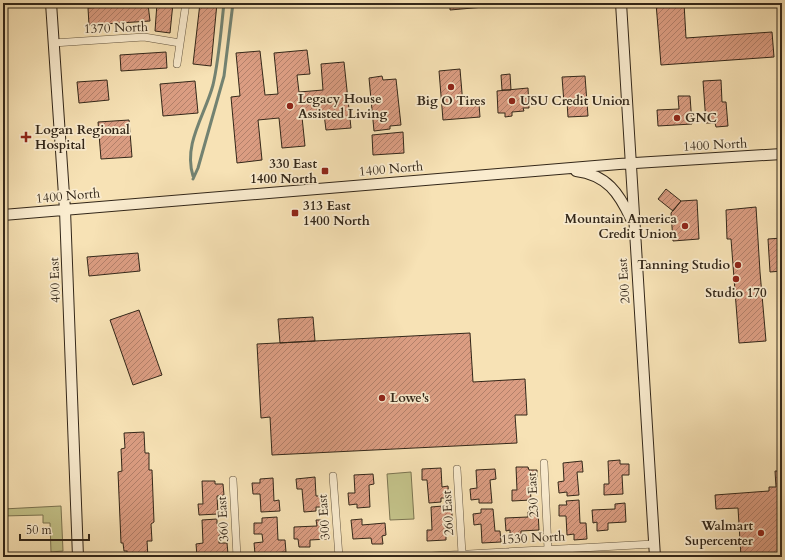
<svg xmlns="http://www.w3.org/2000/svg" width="785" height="560" font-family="Cardo,serif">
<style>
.grass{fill:#c3c289;stroke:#7b7451}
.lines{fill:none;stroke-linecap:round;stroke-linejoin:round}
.stream{stroke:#738271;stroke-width:3}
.building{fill:url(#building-hatch);stroke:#332719}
.street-casing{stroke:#645640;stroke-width:8}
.secondary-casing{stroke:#332719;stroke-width:12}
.street{stroke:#faeccf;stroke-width:7}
.secondary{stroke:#faeccf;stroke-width:10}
.poi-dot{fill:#8f2418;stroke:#faeccf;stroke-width:1.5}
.labels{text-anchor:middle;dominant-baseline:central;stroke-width:3.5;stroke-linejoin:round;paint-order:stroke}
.street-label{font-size:13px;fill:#332719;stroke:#faeccf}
.poi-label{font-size:13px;font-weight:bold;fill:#332719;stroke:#faeccf;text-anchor:start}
</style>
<defs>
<pattern id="building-hatch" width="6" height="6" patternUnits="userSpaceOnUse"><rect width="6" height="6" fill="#db9d82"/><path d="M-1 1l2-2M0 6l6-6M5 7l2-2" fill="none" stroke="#b2806a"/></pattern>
</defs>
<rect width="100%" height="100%" fill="#f7e2b5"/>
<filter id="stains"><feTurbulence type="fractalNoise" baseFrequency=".005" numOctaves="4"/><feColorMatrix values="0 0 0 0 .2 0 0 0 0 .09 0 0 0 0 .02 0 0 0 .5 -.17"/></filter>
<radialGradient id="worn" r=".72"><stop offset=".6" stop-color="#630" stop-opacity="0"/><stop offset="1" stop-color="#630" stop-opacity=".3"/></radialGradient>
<path class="grass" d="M411,472L414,519L390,520L387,474Z
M61,506L63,551L51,552L50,523H43V515L3,516V509Z"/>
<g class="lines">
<path class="stream" d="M193,176C183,144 205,115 213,85C219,59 221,30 224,3
M193,179L198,168L224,76L233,3"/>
</g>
<path class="building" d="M157,3H173L170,33L155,31Z
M200,3H217L211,66L193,64Z
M450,3H507V5L450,10Z
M656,3H684L686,38L772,32L774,57L661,65Z
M148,4L150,21L89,25L88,8Z
M307,50L310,74L297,75L299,92L323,90L321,64L344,62L351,128L326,130L324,114L302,117L305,146L282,148L279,118L258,120L262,160L237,163L231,97L240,96L236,53L260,51L265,95L278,94L274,53Z
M166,52L167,68L121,71L120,55Z
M460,69L463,105L479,104L480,117L443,120L439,71Z
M510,74L511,90H502L501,75Z
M382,76L383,80L396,79L401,125L390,126V129L374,131L369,78Z
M585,76L588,116L568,117L567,102L564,103L562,77Z
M107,80L109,100L79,103L77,82Z
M721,80L722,102H726L728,126L716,127L715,123H706L703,81Z
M195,81L198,113L163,116L160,84Z
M528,88L529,108H523L524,111L512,112V116L505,117V113H498L497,91Z
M678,96H690L692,124L658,126L657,110L679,109Z
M129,120L132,157L101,159L98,122Z
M403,132L404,153L373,155L372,135Z
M666,189L681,201L673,211L658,199Z
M697,200L699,239L673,241L671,213L681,201Z
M756,207L760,272L766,341L739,343L731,239H727L726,210Z
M782,238V271L770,272L768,239Z
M138,253L140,271L89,276L87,257Z
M139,310L162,375L133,385L110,320Z
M313,317L315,341L280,343L278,319Z
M470,333L473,382L525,379L527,415H515L517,443L272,455L270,417L261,418L257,344Z
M144,432L145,453H149V470H152L154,522L151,524L152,541H147L148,557H127V551H124L123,543H121L118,472L122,471L121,449L125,448L124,433Z
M620,460V464H629V475H622L623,494L604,495V484H609L608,461Z
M582,461L583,472H577L579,495L567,496V492L559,493L558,482L564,481L563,463Z
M516,467H528L529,470H537V481L530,482L531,500L512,501V490H517Z
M441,468L442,487L448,486L449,498H441V502L429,503L427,480H422V469Z
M495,469L496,479L490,480L492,503H479V499L471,500L470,489L477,488L476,470Z
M775,471H782V557H741L738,508L716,509L715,495L769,491V487H776Z
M373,474L374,484L369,485L370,507L357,508V504L349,505L348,493H355L354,475Z
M315,477L316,496H323L324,507H316V511L304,512L302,489H297L296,479Z
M273,478L274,501L279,500L280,511L261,512L260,494H253L252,483H260V479Z
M202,481H215V484H223L224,495L217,496L218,514L199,515L198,504H203Z
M579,500L580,523H586L587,539L574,540V534L567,535L566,516H559V505H567L566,501Z
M625,503L626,522L608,523V530L597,531V522L593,523L592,510L615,509V504Z
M443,506L444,510H452V521H446V540L427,541V530H432L431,507Z
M481,509H493L495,531H500L501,542L482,543L481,524L474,525L473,514L481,513Z
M538,511L539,530L521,531V538H510V530L506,531L505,518L528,517V512Z
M277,517L278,540H285L286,552L255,554L254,543L263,542L262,534H254V523H262V518Z
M217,519V524H226V535H219V543H227L228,554L197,556L196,544L203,543L202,520Z
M362,519V525L385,523L386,535L382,536L383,544H372L371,538L353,539L351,520Z
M316,520H327L328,539L310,540V547H299L298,539H294V527L317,526Z"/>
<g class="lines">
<g class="street-casing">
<path id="street" d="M53,43L144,37L180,43
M177,64L186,3
M544,463L548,549
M457,469L462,554
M333,476L339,557
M233,480L237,557
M413,557L654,544"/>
</g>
<g class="secondary-casing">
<path id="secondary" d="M51,3L65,210L78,557
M621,3L655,557
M576,171C607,175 619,193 631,219
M3,215L619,164L782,154"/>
</g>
<use href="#street" class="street"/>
<use href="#secondary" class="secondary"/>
</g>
<g class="poi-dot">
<circle cx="451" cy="87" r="4"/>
<circle cx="512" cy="101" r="4"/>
<circle cx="290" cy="106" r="4"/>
<circle cx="677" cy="118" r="4"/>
<path d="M24 131h4v4h4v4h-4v4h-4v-4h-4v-4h4z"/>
<rect x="321" y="167" width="8" height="8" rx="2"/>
<rect x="291" y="209" width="8" height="8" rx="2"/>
<circle cx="685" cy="226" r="4"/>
<circle cx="738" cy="265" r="4"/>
<circle cx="736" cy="279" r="4"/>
<circle cx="382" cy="398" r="4"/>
<circle cx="761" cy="533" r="4"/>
</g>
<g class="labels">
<g class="street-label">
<text transform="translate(116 28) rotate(-2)">1370 North</text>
<text transform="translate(715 145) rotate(-3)">1400 North</text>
<text transform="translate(391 169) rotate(-5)">1400 North</text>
<text transform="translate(68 196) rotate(-5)">1400 North</text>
<text transform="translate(55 280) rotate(-92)">400 East</text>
<text transform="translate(624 281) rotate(-94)">200 East</text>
<text transform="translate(533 495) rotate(-93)">230 East</text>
<text transform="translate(448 513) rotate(-93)">260 East</text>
<text transform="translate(324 517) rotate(-94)">300 East</text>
<text transform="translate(223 519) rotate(-93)">360 East</text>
<text transform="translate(533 538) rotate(-3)">1530 North</text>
</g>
<g class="poi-label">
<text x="298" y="99">Legacy House<tspan x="298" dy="15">Assisted Living</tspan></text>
<text x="451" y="101" text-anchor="middle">Big O Tires</text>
<text x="520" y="101">USU Credit Union</text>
<text x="685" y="118">GNC</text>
<text x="35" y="130">Logan Regional<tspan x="35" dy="15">Hospital</tspan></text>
<text x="317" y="164" text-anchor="end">330 East<tspan x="317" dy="15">1400 North</tspan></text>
<text x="303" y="206">313 East<tspan x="303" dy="15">1400 North</tspan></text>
<text x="677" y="219" text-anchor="end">Mountain America<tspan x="677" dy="15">Credit Union</tspan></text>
<text x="730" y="265" text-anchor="end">Tanning Studio</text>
<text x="736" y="293" text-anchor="middle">Studio 170</text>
<text x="390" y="398">Lowe's</text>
<text x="753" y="526" text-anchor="end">Walmart<tspan x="753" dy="15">Supercenter</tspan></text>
</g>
</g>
<rect width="785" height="560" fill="none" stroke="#f7e2b5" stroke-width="16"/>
<rect x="4" y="4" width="777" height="552" fill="none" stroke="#332719" stroke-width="2"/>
<rect x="8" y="8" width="769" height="544" fill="none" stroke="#332719"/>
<path d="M20 534v6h69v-6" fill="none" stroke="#332719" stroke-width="2"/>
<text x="26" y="534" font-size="12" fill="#332719" stroke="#faeccf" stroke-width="3" paint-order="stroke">50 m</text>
<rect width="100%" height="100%" filter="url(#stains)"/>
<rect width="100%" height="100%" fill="url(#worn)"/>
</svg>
